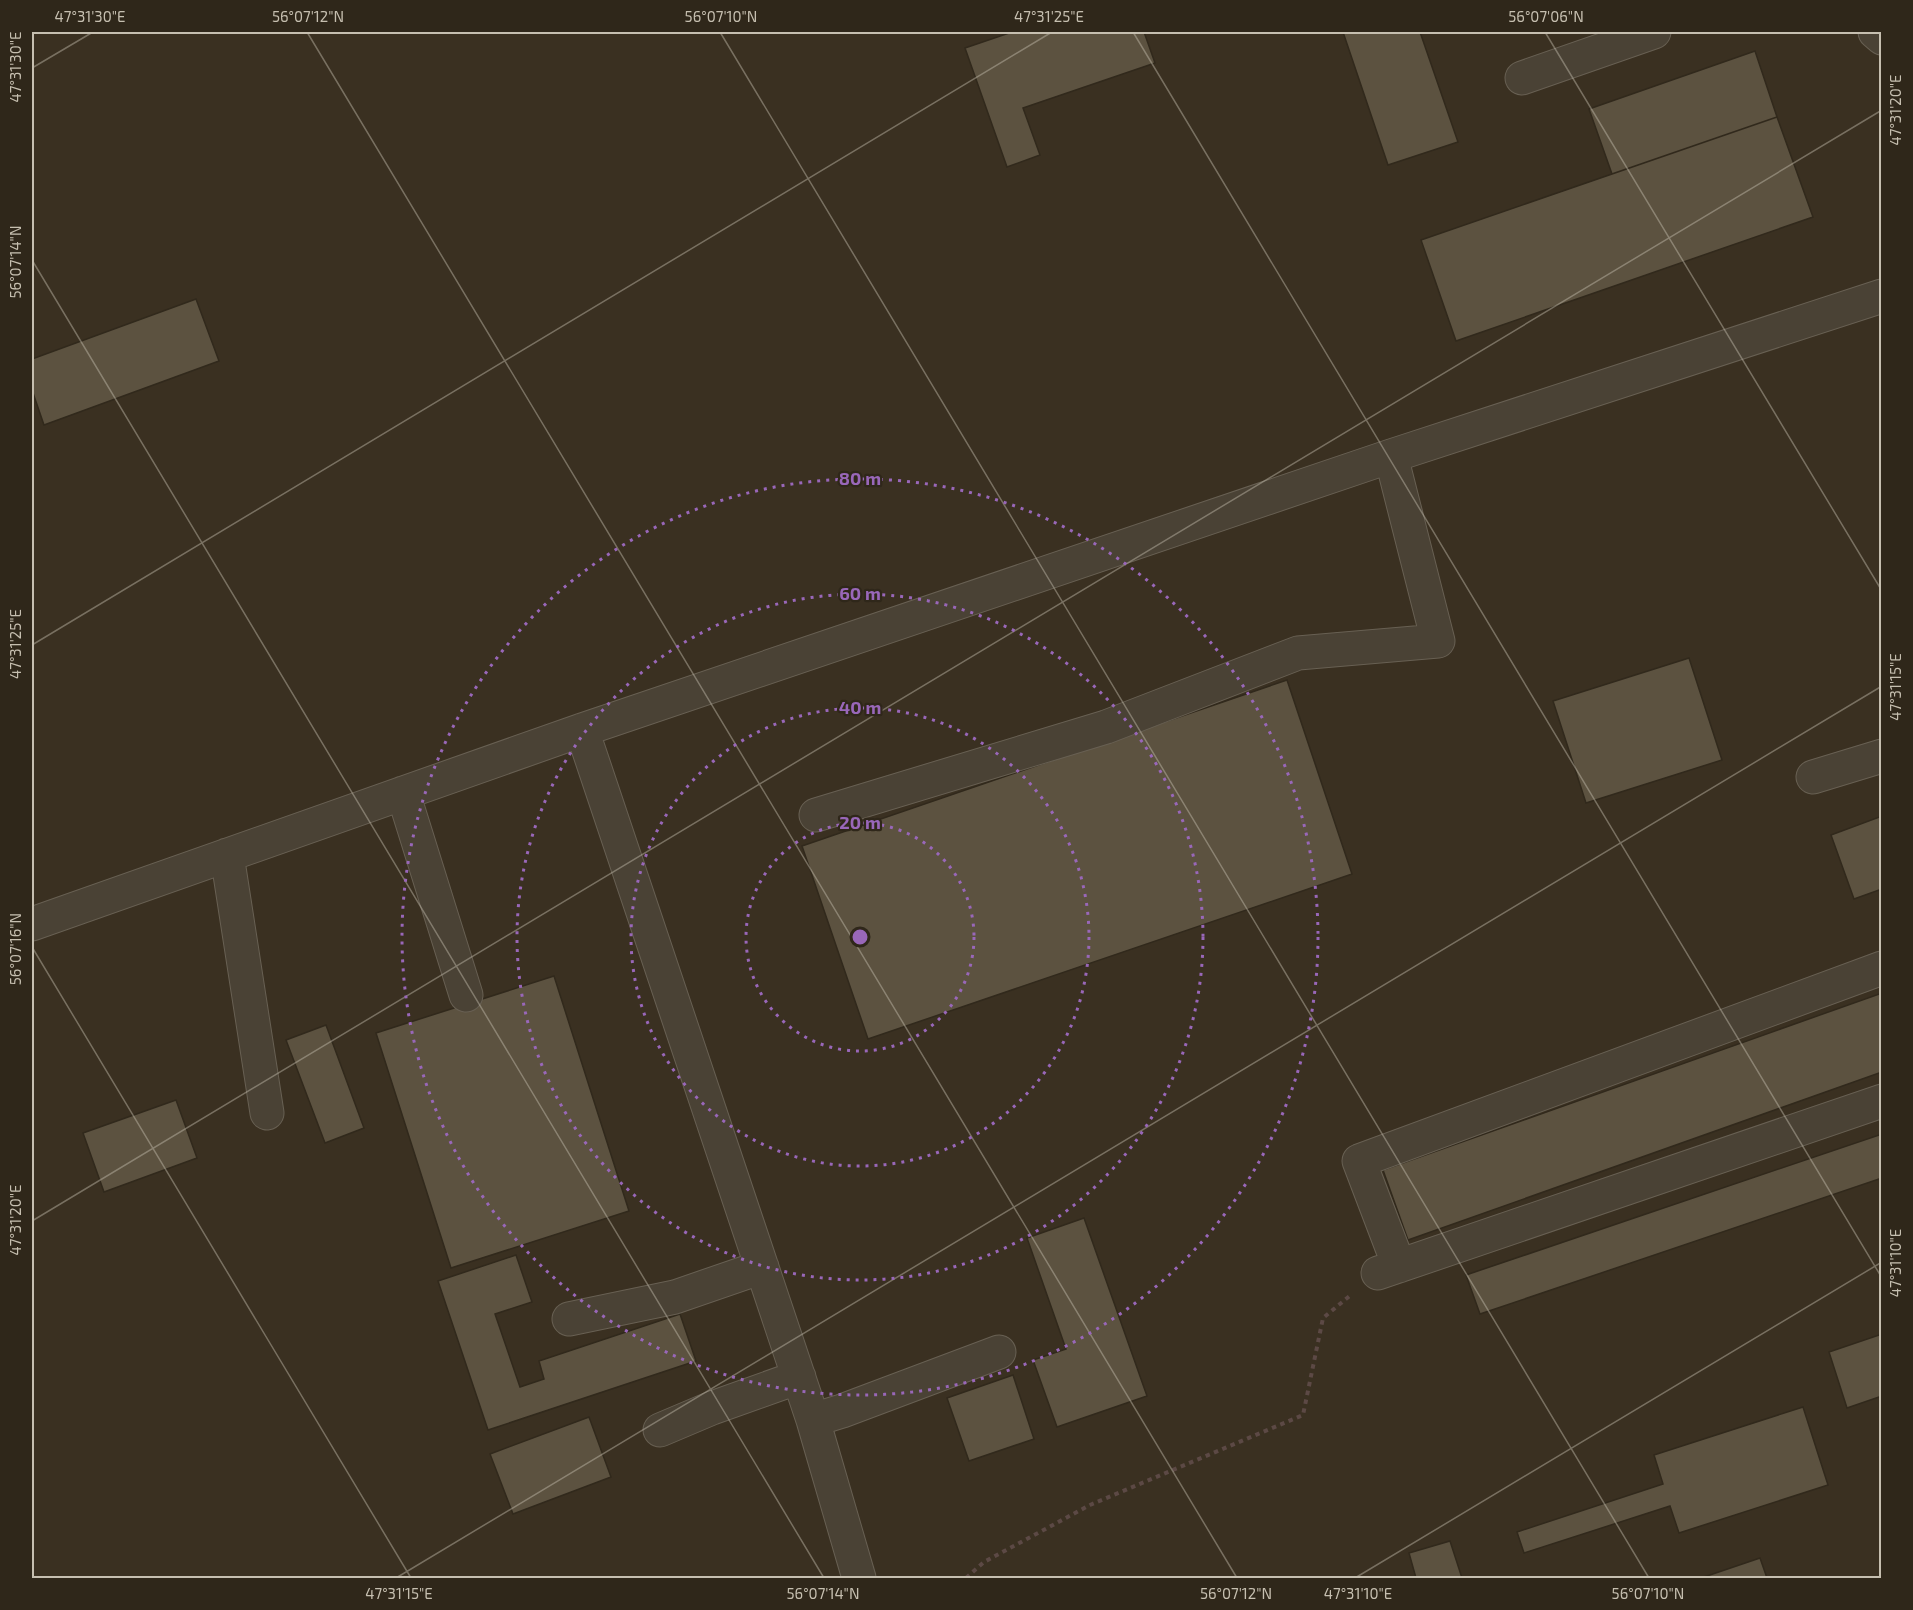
<svg xmlns="http://www.w3.org/2000/svg" width="1913" height="1610" font-family="'Exo 2',sans-serif">
<style>
.building{fill:#5c5240;stroke:#31291c;stroke-width:1.5}
.lines{fill:none;stroke-linecap:round;stroke-linejoin:round}
.minor-casing{stroke:#686053;stroke-width:35}
.path{stroke:#5c4945;stroke-width:4;stroke-dasharray:4.5 4.5;stroke-linecap:butt}
.minor{stroke:#4a4235;stroke-width:33}
.ticks{fill:none;stroke:#c6bfb0;stroke-width:1.5;stroke-opacity:0.45}
.ring{fill:none;stroke:#9967b9;stroke-width:3;stroke-dasharray:3 6}
.centre{fill:#9967b9;stroke:#2f271a;stroke-width:3}
.ring-label{font-size:18px;text-anchor:middle;font-weight:bold;fill:#9967b9;stroke:#2f271a;stroke-width:4.5;stroke-linejoin:round;paint-order:stroke}
.neatline{fill:none;stroke:#c6bfb0;stroke-width:2}
.ticks-label{font-size:15px;text-anchor:middle;fill:#c6bfb0}
</style>
<rect width="100%" height="100%" fill="#3a3021"/>
<path class="building" d="M1012,32H1144L1155,63L1023,108L1040,155L1007,167L965,48Z
M1343,32H1420L1458,142L1388,165Z
M1755,51L1777,117L1612,174L1589,109Z
M1777,117L1813,217L1456,341L1421,240Z
M196,299L219,361L44,425L32,390V359Z
M1689,658L1722,760L1586,803L1553,701Z
M1287,680L1352,874L868,1039L802,846Z
M1882,816V889L1854,899L1831,835Z
M554,976L629,1211L451,1268L376,1033Z
M1882,993V1072L1408,1240L1383,1170Z
M326,1025L364,1128L325,1143L286,1040Z
M176,1100L197,1158L104,1192L83,1133Z
M1882,1134V1178L1480,1314L1466,1275Z
M1084,1218L1147,1396L1057,1427L1033,1360L1066,1349L1027,1238Z
M516,1255L532,1302L495,1314L520,1387L544,1379L539,1361L680,1314L696,1361L488,1430L438,1281Z
M1882,1334V1396L1847,1408L1829,1352Z
M1013,1375L1034,1439L969,1461L947,1398Z
M1803,1407L1828,1485L1679,1533L1670,1506L1524,1553L1517,1532L1663,1484L1654,1455Z
M589,1417L611,1477L513,1514L490,1454Z
M1450,1541L1462,1578H1416L1409,1553Z
M1760,1558L1767,1578H1701Z"/>
<g class="lines">
<g class="minor-casing">
<path id="minor" d="M1875,32L1882,38
M1522,78L1654,32
M582,730L813,1420L859,1578
M1813,777L1882,756
M403,793L466,995
M816,815L1106,727L1298,653L1438,641L1391,456
M227,855L267,1113
M32,924L582,730L1391,456L1882,296
M1399,1266L1359,1161L1882,968
M1378,1273L1882,1101
M569,1319L675,1297L762,1267
M813,1420L842,1411L999,1352
M660,1430L712,1408L799,1377"/>
</g>
<path class="path" d="M966,1578L984,1562L1090,1505L1303,1415L1323,1318L1352,1294"/>
<use href="#minor" class="minor"/>
</g>
<path class="ticks" d="M307,32L1237,1578M720,32L1649,1578M1133,32L1882,1278M1545,32L1882,591M32,68L93,32M32,260L824,1578M32,645L1052,32M32,947L411,1578M32,1221L1882,110M396,1578L1882,686M1355,1578L1882,1262"/>
<g class="ring">
<circle cx="860" cy="937" r="114"/>
<circle cx="860" cy="937" r="229"/>
<circle cx="860" cy="937" r="343"/>
<circle cx="860" cy="937" r="458"/>
</g>
<circle cx="860" cy="937" r="9" class="centre"/>
<g class="ring-label">
<text x="860" y="485">80 m</text>
<text x="860" y="600">60 m</text>
<text x="860" y="714">40 m</text>
<text x="860" y="829">20 m</text>
</g>
<rect width="1913" height="1610" fill="none" stroke="#2f271a" stroke-width="66"/>
<rect x="33" y="33" width="1847" height="1544" class="neatline"/>
<g class="ticks-label">
<text x="90" y="22">47°31'30"E</text>
<text x="308" y="22">56°07'12"N</text>
<text x="721" y="22">56°07'10"N</text>
<text x="1049" y="22">47°31'25"E</text>
<text x="1546" y="22">56°07'06"N</text>
<text transform="translate(16 67) rotate(-90)" y="5">47°31'30"E</text>
<text transform="translate(1896 110) rotate(-90)" y="5">47°31'20"E</text>
<text transform="translate(16 262) rotate(-90)" y="5">56°07'14"N</text>
<text transform="translate(16 644) rotate(-90)" y="5">47°31'25"E</text>
<text transform="translate(1896 687) rotate(-90)" y="5">47°31'15"E</text>
<text transform="translate(16 949) rotate(-90)" y="5">56°07'16"N</text>
<text transform="translate(16 1220) rotate(-90)" y="5">47°31'20"E</text>
<text transform="translate(1896 1263) rotate(-90)" y="5">47°31'10"E</text>
<text x="399" y="1599">47°31'15"E</text>
<text x="823" y="1599">56°07'14"N</text>
<text x="1236" y="1599">56°07'12"N</text>
<text x="1358" y="1599">47°31'10"E</text>
<text x="1648" y="1599">56°07'10"N</text>
</g>
</svg>
